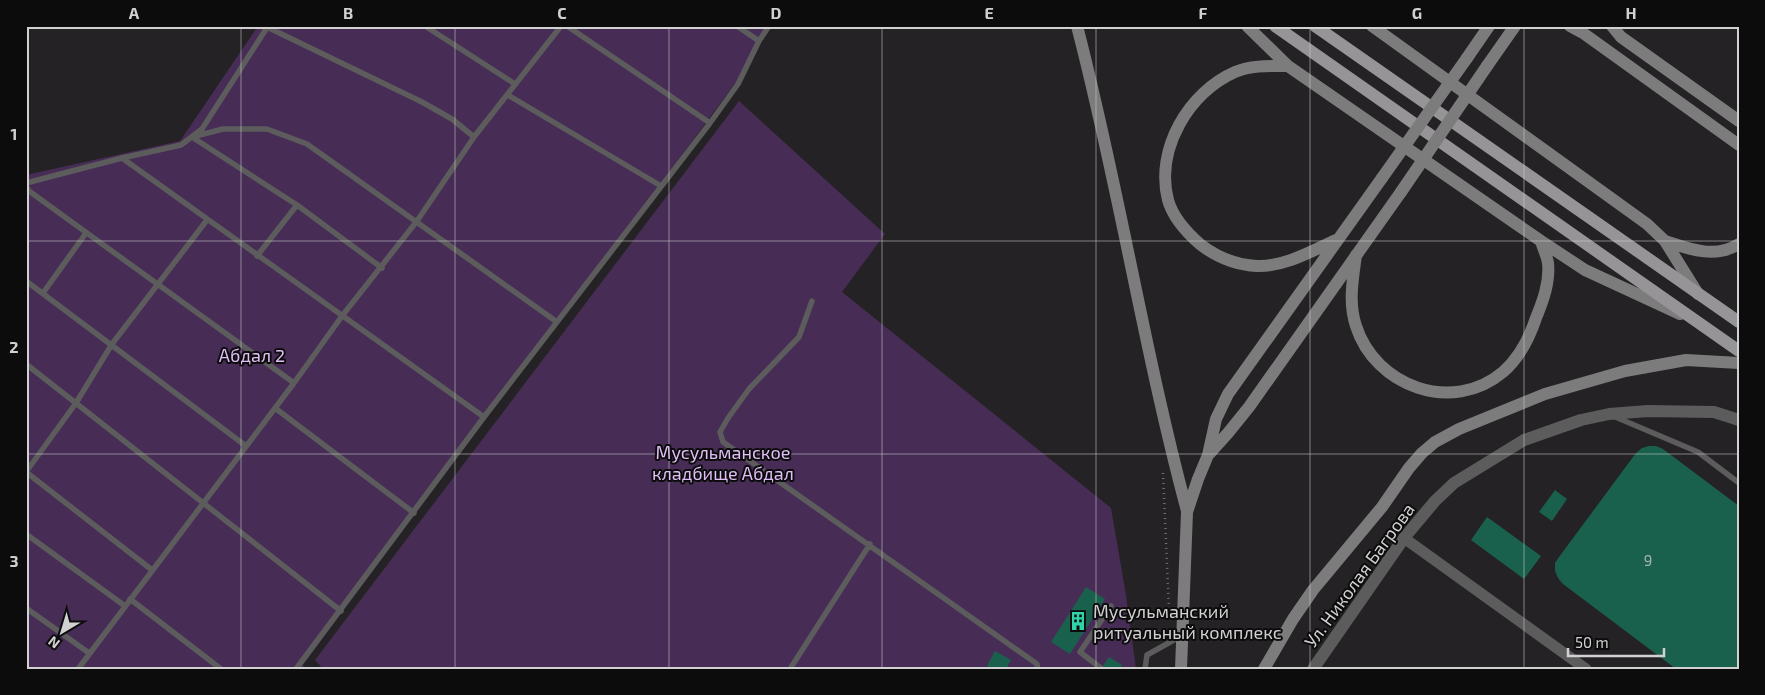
<svg xmlns="http://www.w3.org/2000/svg" width="1765" height="695" font-family="'Exo 2',sans-serif">
<style>
.green{fill:#472d56}
.building{fill:#19614d}
.lines{fill:none;stroke-linecap:round;stroke-linejoin:round}
.path{stroke:#706f70;stroke-width:2.5;stroke-dasharray:1 4;stroke-linecap:butt}
.service{stroke:#5c5c5d;stroke-width:5.5}
.minor{stroke:#5c5c5d;stroke-width:11}
.tertiary{stroke:#5c5c5d;stroke-width:12}
.secondary{stroke:#7d7c7d;stroke-width:12}
.primary{stroke:#969497;stroke-width:12}
.secondary-bridge{stroke:#7d7c7d;stroke-width:12}
.grid{fill:none;stroke:#d2d1d2;stroke-width:1;stroke-opacity:0.55}
.labels{text-anchor:middle;dominant-baseline:central;stroke-width:4;stroke-linejoin:round;paint-order:stroke}
.number-label{font-size:15px;fill:#a4b5b1}
.park-label{font-size:18px;fill:#e1bef7;stroke:#0d0c0d}
.street-label{font-size:18px;fill:#d2d1d2;stroke:#0d0c0d}
.poi-label{font-size:18px;fill:#d2d1d2;stroke:#0d0c0d;text-anchor:start}
.neatline{fill:none;stroke:#d2d1d2;stroke-width:2}
.grid-label{font-size:16px;text-anchor:middle;font-weight:bold;fill:#d2d1d2}
</style>
<rect width="100%" height="100%" fill="#242224"/>
<path class="green" d="M258,26H771L736,82L303,665L306,669H26V175L180,141Z
M739,101L885,234L842,292L1111,508L1126,595L1136,669H323L315,660Z"/>
<path class="building" d="M1649,446H1656L1663,449L1739,506V669H1676L1563,584L1558,578L1555,571V563L1559,557L1636,453L1642,448Z
M1555,490L1567,499L1552,521L1539,512Z
M1487,517L1541,556L1524,579L1471,540Z
M1086,587L1105,599L1070,654L1051,642Z
M995,651L1011,660L1006,669H993L987,666Z
M1109,657L1122,665L1120,669H1101Z"/>
<g class="lines">
<path class="path" d="M1163,473L1169,610"/>
<path class="service" d="M425,26L515,84
M567,26L710,123
M737,26L759,41
M267,27L422,102L452,119L474,137
M508,95L661,186
M192,137L223,129H267L307,144L557,322
M192,137L297,205L382,268
M122,158L484,417
M26,183L122,158L181,145L202,129L268,26
M26,186L29,191L294,383
M257,256L297,205
M26,281L246,446
M43,293L86,233
M812,301L799,337L749,389L728,418L720,432L723,442L1037,664L1038,669
M26,364L341,611
M275,408L414,513
M1613,416L1698,452L1739,483
M26,534L125,606
M152,570L26,472L76,403L112,344L207,220
M130,599L221,669
M26,608L89,653
M78,669L294,383L342,316L417,221L474,137L561,26
M296,669L484,417L710,123L738,84L759,41L769,26
M790,669L870,544
M1102,669L1080,652L1111,606
M1145,669L1147,655L1181,636"/>
<path class="minor" d="M1404,538L1586,669"/>
<path class="tertiary" d="M1313,669L1404,538L1435,501L1454,483L1524,440L1581,420L1609,414L1648,411L1714,412L1739,420"/>
<path class="secondary" d="M1077,26C1119,187 1144,351 1187,511
M1247,26L1288,66L1541,241L1585,270L1680,314
M1372,26L1647,224L1665,241L1698,294
M1570,26L1583,33L1739,145
M1612,26L1621,37L1739,121
M1467,58L1489,26
M1288,66C1270,66 1252,65 1235,72C1189,92 1155,149 1168,200C1173,218 1187,233 1201,245C1217,257 1236,265 1257,266C1284,267 1312,251 1336,240
M1487,66L1515,26
M1665,241C1689,249 1715,259 1739,244
M1356,255C1353,279 1348,302 1356,326C1375,386 1452,415 1503,372C1519,358 1529,339 1536,318C1543,301 1550,282 1548,263C1547,256 1543,248 1541,241
M1210,453L1228,433L1249,407L1401,192
M1181,669L1187,512L1198,479L1208,455L1216,419L1228,394L1382,178
M1264,669L1293,619L1313,590L1382,507L1409,468L1422,453L1435,442L1459,429L1545,394L1625,371L1686,360L1739,363"/>
<path class="primary" d="M1275,26L1739,351
M1315,26L1739,322"/>
<path class="secondary-bridge" d="M1382,178L1467,58
M1401,192L1487,66"/>
</g>
<path class="grid" d="M241,26V669M455,26V669M669,26V669M882,26V669M1096,26V669M1310,26V669M1524,26V669M26,241H1739M26,454H1739"/>
<defs>
<g id="building-bare" transform="scale(1.5)"><path d="M-4-6H4V6H1V3H-1V6H-4ZM-2.5-4.3h1.7v1.8h-1.7ZM.8-4.3h1.7v1.8H.8ZM-2.5-1h1.7V.8h-1.7ZM.8-1h1.7V.8H.8Z" fill="#31d4a9" stroke="#0d0c0d" stroke-width="2.5" paint-order="stroke"/></g>
</defs>
<g fill-rule="evenodd">
<use href="#building-bare" x="1078" y="621"/>
</g>
<g class="labels">
<g class="number-label">
<text x="1648" y="560">9</text>
</g>
<g class="park-label">
<text x="252" y="355">Абдал 2</text>
<text x="723" y="452">Мусульманское<tspan x="723" dy="21">кладбище Абдал</tspan></text>
</g>
<g class="street-label">
<text transform="translate(1359 575) rotate(-54)">Ул. Николая Багрова</text>
</g>
<g class="poi-label">
<text x="1093" y="611">Мусульманский<tspan x="1093" dy="21">ритуальный комплекс</tspan></text>
</g>
</g>
<rect width="1765" height="695" fill="none" stroke="#0d0c0d" stroke-width="55"/>
<g transform="translate(62 632) rotate(218)" stroke="#0d0c0d" stroke-width="4" paint-order="stroke">
<path d="M0-4L9 19L0 12L-9 19Z" fill="#d2d1d2"/>
<text y="-8" font-size="14" font-weight="bold" text-anchor="middle" fill="#d2d1d2">N</text>
</g>
<path d="M1568 648v8h96v-8" fill="none" stroke="#d2d1d2" stroke-width="2.5"/>
<text x="1575" y="648" font-size="15" fill="#d2d1d2" stroke="#0d0c0d" stroke-width="4" paint-order="stroke">50 m</text>
<rect x="28" y="28" width="1710" height="640" class="neatline"/>
<g class="grid-label">
<text x="134" y="19">A</text>
<text x="348" y="19">B</text>
<text x="562" y="19">C</text>
<text x="776" y="19">D</text>
<text x="989" y="19">E</text>
<text x="1203" y="19">F</text>
<text x="1417" y="19">G</text>
<text x="1631" y="19">H</text>
<text x="14" y="140">1</text>
<text x="14" y="353">2</text>
<text x="14" y="567">3</text>
</g>
</svg>
